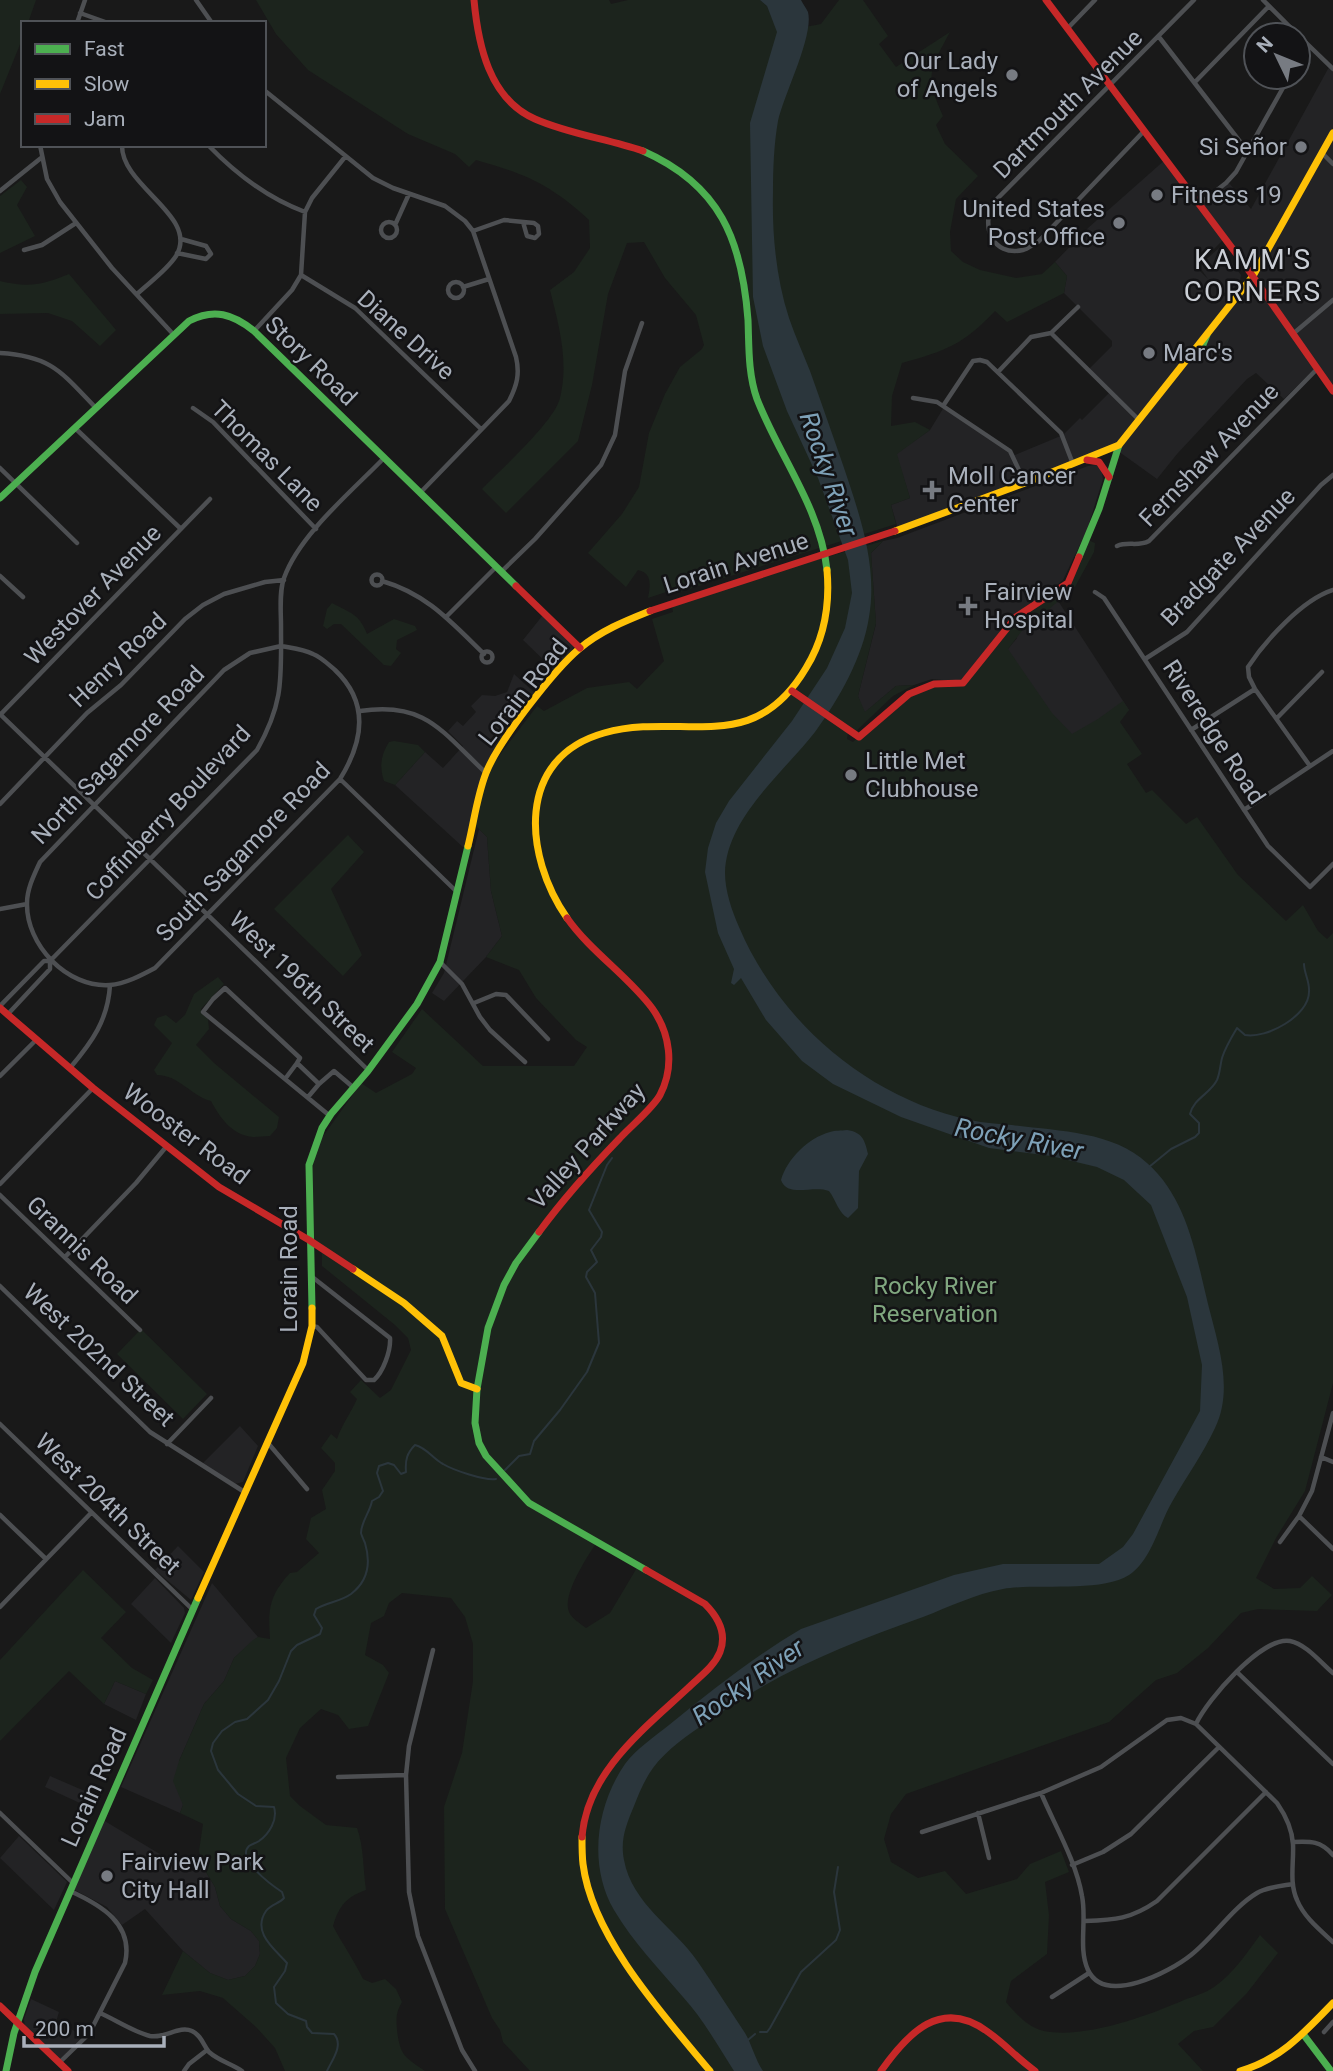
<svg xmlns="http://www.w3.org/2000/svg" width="1333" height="2071" font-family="Roboto,sans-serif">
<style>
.built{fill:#232325}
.green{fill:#1c241d;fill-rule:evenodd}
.water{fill:#2b363c}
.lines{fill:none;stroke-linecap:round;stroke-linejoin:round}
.stream{stroke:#2b363c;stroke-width:2}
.street{stroke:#4d4f52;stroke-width:4.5}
.fast{stroke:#4caf50;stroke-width:7}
.slow{stroke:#ffc107;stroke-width:7}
.jam{stroke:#c62828;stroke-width:7}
.jam-bridge{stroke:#c62828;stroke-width:7}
.poi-dot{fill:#777b82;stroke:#131315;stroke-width:2.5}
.labels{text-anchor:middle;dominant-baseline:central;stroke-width:5;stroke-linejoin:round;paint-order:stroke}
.poi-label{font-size:24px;fill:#a9b0bb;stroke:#131315;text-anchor:start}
.street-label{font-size:24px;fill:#a9b0bb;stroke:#131315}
.park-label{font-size:24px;fill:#80a77f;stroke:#131315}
.water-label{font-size:26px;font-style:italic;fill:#7ea1b8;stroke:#131315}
.quarter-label{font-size:28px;letter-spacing:2px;fill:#cbcfd6;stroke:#131315}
</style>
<rect width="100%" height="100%" fill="#191919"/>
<path class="built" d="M1329,67L1333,70V388L1317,366L1284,399L1256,373L1247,379L1177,454L1157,479L1118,451L1119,443L898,529L891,505L910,498L896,454L930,430L944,407L1015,455L1063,435L1080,418L1082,420L1109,393L1088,370L1112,346V341L1064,293L1067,276L1055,262L1088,228L1166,159L1225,238L1196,267L1208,279L1199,266L1220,247L1241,275L1240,281L1227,296L1214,279L1210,281L1232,304L1254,276L1201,204L1229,183L1251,209Z
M1096,465L1101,468L1103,479L1087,530L1063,580L1051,590L1129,710L1079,749L1002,656L1017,638L1005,626L963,682L932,679L914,685L896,686L864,713L858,696L876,624L871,553L883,541L897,538L1088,466Z
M543,615L575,646L555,671L523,640Z
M514,674L537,695L498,744L482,774L464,848L395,785L425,752L443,768L463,746L448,731L457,721L463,726L476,712L471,706L482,695L495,696L507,692Z
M479,829L487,837L491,891L502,936L486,957L444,1001L432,993L444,973Z
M240,1426L258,1446L243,1482L235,1484L203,1463Z
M178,1546L204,1572L191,1600L155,1570Z
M155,1578L184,1608L185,1613L171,1643L131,1604Z
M212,1583L258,1637L234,1658L224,1681L204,1704L179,1761L183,1805L180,1813L121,1787Z
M115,1681L146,1694L136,1720L104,1704Z
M50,1776L101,1798L95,1810L45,1787Z
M103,1820L190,1872L203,1867L215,1887L220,1906L231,1919L251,1931L259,1941L260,1954L255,1966L245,1976L228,1980L210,1973L183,1951L145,1909L122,1925L107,1907L73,1889Z
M19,1836L67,1882L54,1910L0,1858Z
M31,1999L59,2012L56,2022L85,2036L61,2063L25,2028L24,2019Z"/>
<path class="green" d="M0,0H36L28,23H23V37L0,94Z
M256,0H609L611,4L628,0H760L767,6L778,32L821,24L839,0H863L888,36L879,44L896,67L950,32C929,71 925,76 943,116L936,125L945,144L978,176L956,199L950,232L951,251L963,262L980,270L1016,278L1042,274L1055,262L1067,276L1064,293L1007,322L995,311C963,345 945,351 902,363L892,396L891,426L915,422L930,430L897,454L910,498L891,505L896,524L670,595L669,591L648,598C650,587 653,573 638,570L626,587L588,553L622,514L639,487L649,433L665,394L680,367L702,349L704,345L696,315L665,278L644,242L627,243L608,294L592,385L578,441L506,513L482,489C500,470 555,421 560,398C569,361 559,326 550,290L574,272L590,248L589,220C551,185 526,174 476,160L469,167L455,154L408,134L308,70L276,34Z
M21,180L27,187L17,205L35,236L0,253V196Z
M69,274L116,330L100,346L72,321L48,313L0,314V281C30,288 41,285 69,274Z
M1088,540L1095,543L1094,552L1075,587L1042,615L1028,623L1008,649L1052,713L1072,734L1098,719L1123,701L1129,710L1120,722L1142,754L1127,764L1146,793L1152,790L1186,824L1197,817L1238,875L1286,921L1303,905L1318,931L1327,939L1333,933V1383L1305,1491L1276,1538L1256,1578L1274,1589L1300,1588L1312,1576L1332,1595L1317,1611L1258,1609L1241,1613L1208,1648L1177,1673L1156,1680L1109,1722L906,1794L891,1814L884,1839L891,1862L918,1878L945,1871L966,1894L1017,1879L1030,1864L1061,1851L1069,1872L1045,1882L1049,1915L1047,1954L1011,1981L1006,2002C1015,2013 1029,2028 1044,2031C1085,2039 1147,2016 1184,2000C1194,1996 1206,1993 1214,1987C1233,1974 1246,1954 1260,1935L1278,1953L1247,1993L1213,2027L1194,2031L1178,2044L1203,2071H530L503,2042L500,2030L492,2018L445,1909L444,1807L462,1753L473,1681V1644L465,1617L451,1598L402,1593L389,1603L384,1616L371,1623L365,1655L383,1665L389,1673L368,1726L349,1729L338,1715L321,1709L300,1728L286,1758L290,1796L300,1806L326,1825L357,1828C364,1847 363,1869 366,1890C346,1897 339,1906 333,1926C343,1945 354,1960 363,1979L372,1983L385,1979L396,1989L402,2002C396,2013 396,2017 397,2030C400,2056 405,2057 425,2071H285L275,2048L257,2028L223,1998L200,1991L162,1995L183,1951L210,1973L228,1980L245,1976L255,1966L260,1954L259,1941L251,1931L231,1919L220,1906L215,1887L203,1867L199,1851L203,1824L180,1813L183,1805L173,1781L179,1761L204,1704L224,1681L234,1658L253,1640L258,1637L270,1639C268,1609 269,1596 290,1573L297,1572L319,1553L306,1539L311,1518L326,1509L322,1490L335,1471V1463L321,1448L331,1434L337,1439C342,1424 351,1413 357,1399L350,1392L361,1380L380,1398L391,1390L411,1350L408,1338L395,1325L322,1266V1248L309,1240L314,1149L361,1083L376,1093L412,1074L416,1068L392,1052L422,1009L483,1066H574L587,1047L576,1040L536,998L519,970L486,957L502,936L491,891L487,837L475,825L489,769L537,706L544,711L587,688L629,682L637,689L664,661L652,619L673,612L671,601L883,541L871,553L876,623L858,696L865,712L896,686L914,685L893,696L852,735L848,732L847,739L853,742C870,726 910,686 933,683C944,681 955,688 966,684L1015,617L1070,584ZM596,1543L638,1566L610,1613L586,1628C580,1623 572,1619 569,1612C562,1594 587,1558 596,1543Z
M332,603C350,613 359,613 367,634L394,619L415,626L417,630L397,640L396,649L401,653L391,666L384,665L341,624H334L327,629L323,626L327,609Z
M394,741L418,745L425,752L395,785L384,781C379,766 381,755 389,742Z
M348,835L364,852L331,889L362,955L343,976L274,909Z
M218,977L224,984L201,1009L208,1019L209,1029L196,1045L214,1063L279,1117L277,1128L270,1136C264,1136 259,1137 253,1137C232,1135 220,1118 211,1101C191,1096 179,1075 157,1075L154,1070L172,1043L154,1025L157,1018L166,1015L176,1023L185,1015L194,994Z
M141,1329L207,1394L183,1419L117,1354Z
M83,1570L126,1612L101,1638L132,1668L153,1680L146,1694L115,1681L104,1704L69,1671L0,1741V1660Z"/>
<path class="water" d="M760,0H801C803,4 806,8 808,12C814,36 784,94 778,121C774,143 773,169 773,192C772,234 776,278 789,318C795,336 803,353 810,371C821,402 832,433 843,465C859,513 878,565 869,617C863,657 839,699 815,732C784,772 726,818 725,873C725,891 732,911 739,927C780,1023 868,1098 970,1120C984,1123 999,1124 1012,1125C1056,1131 1113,1131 1147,1163C1187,1198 1196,1255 1208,1304C1218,1344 1234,1389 1215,1428C1203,1454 1186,1477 1172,1502C1159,1524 1152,1560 1129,1575C1101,1593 1037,1583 1003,1589C975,1594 949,1607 923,1617C844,1645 775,1673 707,1722C688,1735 667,1749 653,1768C645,1779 639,1793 634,1806C626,1825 620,1840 624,1860C632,1904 674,1927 698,1962C714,1985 729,2009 745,2033C752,2045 755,2059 763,2071H734C718,2046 703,2019 683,1997C659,1969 633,1942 614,1910C588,1865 596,1806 625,1764C636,1749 654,1737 669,1725C711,1691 755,1656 801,1629L954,1575L1003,1564H1099L1123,1547L1133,1534L1200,1411L1202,1365L1187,1297L1151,1205L1124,1180L1097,1167L1051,1156L989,1148L901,1117L833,1084L802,1061L766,1020L741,978L734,985L731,983L734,969L718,933L705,872L708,848L716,823L729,801L792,721L827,668L845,628L852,593L848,560L818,478L787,411L763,346L753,297L750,123L777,32L767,6Z
M847,1130C862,1132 865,1140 868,1154L859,1171L858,1208L848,1218C839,1214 836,1200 829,1191C813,1185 787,1198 781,1180C787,1159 808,1138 830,1132C835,1130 841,1131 847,1130Z"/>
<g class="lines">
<path class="stream" d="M1149,1167L1171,1149L1195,1137L1199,1133V1123L1190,1114C1194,1098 1210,1094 1217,1080C1220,1073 1220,1066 1222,1058C1225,1048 1231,1038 1237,1028L1245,1035C1266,1039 1309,1016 1309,992C1310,982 1304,973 1304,964
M505,1470L519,1456L530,1454L534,1441L560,1410L587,1372L599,1343L595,1293L586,1277L587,1272L597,1262L591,1250L601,1237L602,1232L589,1210L607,1165L612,1158
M760,2032H767L770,2028L801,1972L836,1940L840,1930L834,1892L838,1867
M748,2040L755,2034
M327,2071C332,2060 344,2045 334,2034L312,2033L307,2027L306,2021L288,2014L276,2003L274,1987L285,1971L287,1963C276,1950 251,1933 266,1911C271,1904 279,1904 284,1898L282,1892C273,1886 235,1859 249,1846C252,1844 256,1843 259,1841C269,1834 278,1820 274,1807L256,1806L238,1794L218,1770L211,1751L213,1743L222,1731L235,1722L247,1719L268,1700L279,1681L291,1651L297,1645L320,1634L322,1628L314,1615L316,1609C327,1602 340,1602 351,1594C368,1581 371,1563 365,1543C365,1543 361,1534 361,1533C361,1522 370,1512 372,1501L379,1497L383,1491L377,1473L379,1466L388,1463L394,1465L401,1474L406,1472C405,1460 407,1453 415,1445C427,1448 432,1458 443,1464C453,1470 485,1481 496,1479"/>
<path class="street" d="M196,0L212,23
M1263,0L1298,35
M80,13L108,23
M77,23L85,0
M1067,29L1095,0
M1298,35L1333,69
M1159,37L1248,152
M1298,62L1307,45
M1195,82L1269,6
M264,90L373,178L393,188L445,206L465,221L473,231L516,357C520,374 517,385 509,401L420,493
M1144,131L1038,242C1033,244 1028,249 1023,250C992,257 980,225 994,202L1194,0
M40,145L47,179L60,202L112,268L173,334
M122,145C121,187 200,216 176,256C167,270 150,282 137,294
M208,145C236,174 267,198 305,212
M1322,153L1333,164
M0,191L41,158
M1199,204L1226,183L1236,172L1289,77
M381 230a8 8 0 1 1 16 0a8 8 0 1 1-16 0Z
M395,225L409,194
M473,231L504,220L534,223L538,226L539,234L535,238L527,236L523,222
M24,250L42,245L76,223
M177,253L206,259L211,254L206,246L181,239
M301,275L355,308L481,429
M448 290a8 8 0 1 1 16 0a8 8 0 1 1-16 0Z
M463,287L489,279
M254,331L292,290L301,275L305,212L312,198L345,157
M1051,333L1139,420
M1294,333L1333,300
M0,353C52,356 62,373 96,408
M998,372L1031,337L1051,333L1078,307
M913,398L937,402L1010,451L1025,483
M943,406L973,361L980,360L987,362L1061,433L1073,464
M193,408L213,422L316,529
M75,428L181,529
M0,468L77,543
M1117,546C1128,541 1138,547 1149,541L1317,369
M501,572L535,539L601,465L615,435L625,371L642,323
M371.5 580a5.5 5.5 0 1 1 11 0a5.5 5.5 0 1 1-11 0Z
M0,576L23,597
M382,581C427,594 451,622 484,654
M1095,592L1104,598L1268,846L1310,887L1333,864
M446,617L496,567
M281,646C291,648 303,649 313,654C321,657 328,664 335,670C370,703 363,742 340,779L155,968C142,975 125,984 110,985C67,988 26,945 27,903C27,889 34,875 40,862L224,670L250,653Z
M481.5 657a5.5 5.5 0 1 1 11 0a5.5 5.5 0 1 1-11 0Z
M1145,659L1187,632L1321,485L1333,475
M360,711C426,701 442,732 486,773
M0,714L368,1070
M1,714L210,499
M1277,718L1322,672
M1191,730L1255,689
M1310,766L1255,689L1249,677L1248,667C1266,640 1302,600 1333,590
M340,779L457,892
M0,804L87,713L121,685L185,619L203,605L224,594L265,582L284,580
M1244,810L1333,751
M0,909L27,904
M440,962L462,984L480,1017L490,1030L525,1062
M474,1003L496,994L506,995L548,1039
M0,1006L44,961H50L257,750C284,702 281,679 281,626C281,611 279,592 284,578C299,535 352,491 383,459
M8,1014L50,969V962
M70,1068C92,1042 108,1020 110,985
M0,1076L37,1039
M285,1079L203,1012L213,999L225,988L300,1058L297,1063
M319,1084L334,1071L354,1088
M308,1097L319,1084L297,1063L285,1079L330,1116
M0,1184L93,1088
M0,1195L140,1330
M65,1257L136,1183L166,1147
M311,1276L390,1338C391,1351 383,1372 374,1380H366L317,1327L312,1326
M0,1286L150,1432L246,1493
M0,1424L193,1610
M268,1443L307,1489
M167,1444L211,1398
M1321,1457L1333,1462
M0,1515L46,1559
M1299,1516L1333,1549
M1280,1542L1299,1516L1312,1491L1333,1413
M0,1607L91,1513
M433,1650L409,1746L406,1775L409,1892L418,1936L462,2050L475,2071
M1238,1673L1333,1764
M1196,1724C1207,1700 1262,1636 1290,1641C1306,1644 1321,1663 1333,1673
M338,1777L406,1775
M1041,1793C1055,1826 1076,1861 1082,1896C1087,1920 1078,1949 1088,1970C1105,2006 1170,1972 1191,1955C1214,1937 1232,1908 1257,1893C1267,1887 1281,1886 1293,1884
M0,1813L73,1883
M978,1813L989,1858
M922,1832L1041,1793L1101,1767L1167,1720L1181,1718L1196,1724L1277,1803C1286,1816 1292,1828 1293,1844C1294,1863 1289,1882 1297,1900C1304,1917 1319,1929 1333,1942
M1293,1842C1311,1841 1321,1841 1333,1855
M1072,1865L1103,1852L1131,1834L1219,1747
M1085,1921C1115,1920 1131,1919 1157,1901L1266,1792
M1052,1997L1089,1973
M100,2013C116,2020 134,2032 150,2036C165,2039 179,2025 192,2031C202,2036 203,2045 209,2052C219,2061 232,2064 242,2071
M1324,2032L1333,2022
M59,2063L89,2034L125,1963C134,1924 101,1905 70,1891
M184,2071L189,2064L207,2050"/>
<path class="fast" d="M643,151C720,185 742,240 748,320C749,346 748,374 757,399C779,456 820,507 827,570
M1192,355L1202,347L1207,335
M0,498L189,321C214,308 233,314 254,331L516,586
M1079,557L1099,509L1119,445
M539,1232L516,1263L504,1285L488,1328L477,1389L475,1423L479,1443L486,1456L529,1503L646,1570
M312,1308L309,1165L322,1128L331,1114L368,1071L417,1004L440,962L468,846
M1303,2034L1331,2071
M6,2071L14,2033L35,1972L198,1598"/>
<path class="slow" d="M895,531L1025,483L1119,445L1253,276L1333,133
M468,846C474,822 477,796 486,773C498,742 554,670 579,649C600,631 625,621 650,611
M567,918C524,856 515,758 604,733C683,711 752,759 806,668C824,639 830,604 827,570
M353,1269L404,1303L442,1336L461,1383L477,1389
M198,1598L303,1363L312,1326V1308
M582,1837C582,1846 582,1856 583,1864C592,1937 664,2016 710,2071
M1240,2071C1280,2060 1305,2032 1333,2003"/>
<path class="jam" d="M474,0C478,44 489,99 535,119C569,134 608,139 643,151
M1046,0L1247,268L1333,391
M1087,460L1099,462L1109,477
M516,586L580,648
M792,691L859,737L909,694L934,684L963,683L1016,617L1068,583L1079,557
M0,1008L93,1088L219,1187L309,1240L353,1269
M539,1232C564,1198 591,1168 620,1138C631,1126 653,1108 660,1095C675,1066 670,1033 652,1008C627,975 591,952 567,918
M582,1837C587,1772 644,1729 688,1688C699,1677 714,1667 720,1652C727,1634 718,1617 705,1604L646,1570
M0,2006L68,2071
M881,2071C908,2033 941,1997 988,2032C1005,2044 1018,2059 1035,2071"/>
<path class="jam-bridge" d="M650,611L895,531"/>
</g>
<g class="poi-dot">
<circle cx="1012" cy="75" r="7"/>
<circle cx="1301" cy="147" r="7"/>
<circle cx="1157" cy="195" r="7"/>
<circle cx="1119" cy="223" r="7"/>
<circle cx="1149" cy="353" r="7"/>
<path d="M928.5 479.5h7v7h7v7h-7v7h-7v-7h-7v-7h7z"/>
<path d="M964.5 595.5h7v7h7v7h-7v7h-7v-7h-7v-7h7z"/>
<circle cx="851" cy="775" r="7"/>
<circle cx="107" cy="1876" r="7"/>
</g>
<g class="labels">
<g class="poi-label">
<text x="998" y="61" text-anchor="end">Our Lady<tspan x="998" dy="28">of Angels</tspan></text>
<text x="1287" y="147" text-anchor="end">Si Señor</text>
<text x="1171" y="195">Fitness 19</text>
<text x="1105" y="209" text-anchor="end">United States<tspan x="1105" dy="28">Post Office</tspan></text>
<text x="1163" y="353">Marc's</text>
<text x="948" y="476">Moll Cancer<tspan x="948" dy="28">Center</tspan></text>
<text x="984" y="592">Fairview<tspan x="984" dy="28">Hospital</tspan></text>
<text x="865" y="761">Little Met<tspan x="865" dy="28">Clubhouse</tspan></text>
<text x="121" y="1862">Fairview Park<tspan x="121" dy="28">City Hall</tspan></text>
</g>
<g class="street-label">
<text transform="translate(1068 104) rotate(-45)">Dartmouth Avenue</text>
<text transform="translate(406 335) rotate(42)">Diane Drive</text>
<text transform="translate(311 361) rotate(44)">Story Road</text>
<text transform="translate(1209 455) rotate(-46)">Fernshaw Avenue</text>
<text transform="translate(267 456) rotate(45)">Thomas Lane</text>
<text transform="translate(1228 557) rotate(-46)">Bradgate Avenue</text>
<text transform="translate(736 563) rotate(-18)">Lorain Avenue</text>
<text transform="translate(93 595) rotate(-46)">Westover Avenue</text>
<text transform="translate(118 660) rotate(-44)">Henry Road</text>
<text transform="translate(523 692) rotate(-52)">Lorain Road</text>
<text transform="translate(1214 732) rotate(57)">Riveredge Road</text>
<text transform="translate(118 755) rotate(-46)">North Sagamore Road</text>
<text transform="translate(168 813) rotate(-47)">Coffinberry Boulevard</text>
<text transform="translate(243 852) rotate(-46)">South Sagamore Road</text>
<text transform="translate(302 982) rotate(44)">West 196th Street</text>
<text transform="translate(186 1134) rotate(37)">Wooster Road</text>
<text transform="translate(587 1146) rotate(-48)">Valley Parkway</text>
<text transform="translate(82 1250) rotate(44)">Grannis Road</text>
<text transform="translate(289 1269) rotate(-90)">Lorain Road</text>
<text transform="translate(99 1355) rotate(43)">West 202nd Street</text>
<text transform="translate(108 1504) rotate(44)">West 204th Street</text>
<text transform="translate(94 1787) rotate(-66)">Lorain Road</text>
</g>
<g class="park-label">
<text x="935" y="1286">Rocky River<tspan x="935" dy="28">Reservation</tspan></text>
</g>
<g class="water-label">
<text transform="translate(829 474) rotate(71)">Rocky River</text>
<text transform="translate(1019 1139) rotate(11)">Rocky River</text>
<text transform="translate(748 1682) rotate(-35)">Rocky River</text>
</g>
<g class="quarter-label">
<text x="1253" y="259">KAMM'S<tspan x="1253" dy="32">CORNERS</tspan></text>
</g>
</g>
<rect x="21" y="21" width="245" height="126" fill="#131315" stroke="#4f5257" stroke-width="2"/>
<rect x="35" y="44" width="35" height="10" fill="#4caf50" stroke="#4f5257" stroke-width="2"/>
<text x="84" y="56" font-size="21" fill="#a9b0bb">Fast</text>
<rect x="35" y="79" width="35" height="10" fill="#ffc107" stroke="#4f5257" stroke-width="2"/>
<text x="84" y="91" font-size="21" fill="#a9b0bb">Slow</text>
<rect x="35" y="114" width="35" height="10" fill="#c62828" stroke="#4f5257" stroke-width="2"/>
<text x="84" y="126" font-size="21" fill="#a9b0bb">Jam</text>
<g transform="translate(1277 56) rotate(313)"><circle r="33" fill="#131315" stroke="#4f5257" stroke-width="2"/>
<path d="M0-5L12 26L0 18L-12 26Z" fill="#777b82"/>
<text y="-10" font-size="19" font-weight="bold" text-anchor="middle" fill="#a9b0bb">N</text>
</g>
<path d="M24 2036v10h140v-10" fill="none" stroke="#a9b0bb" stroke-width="3.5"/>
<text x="35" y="2036" font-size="21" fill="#a9b0bb" stroke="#131315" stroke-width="5" paint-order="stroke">200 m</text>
</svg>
